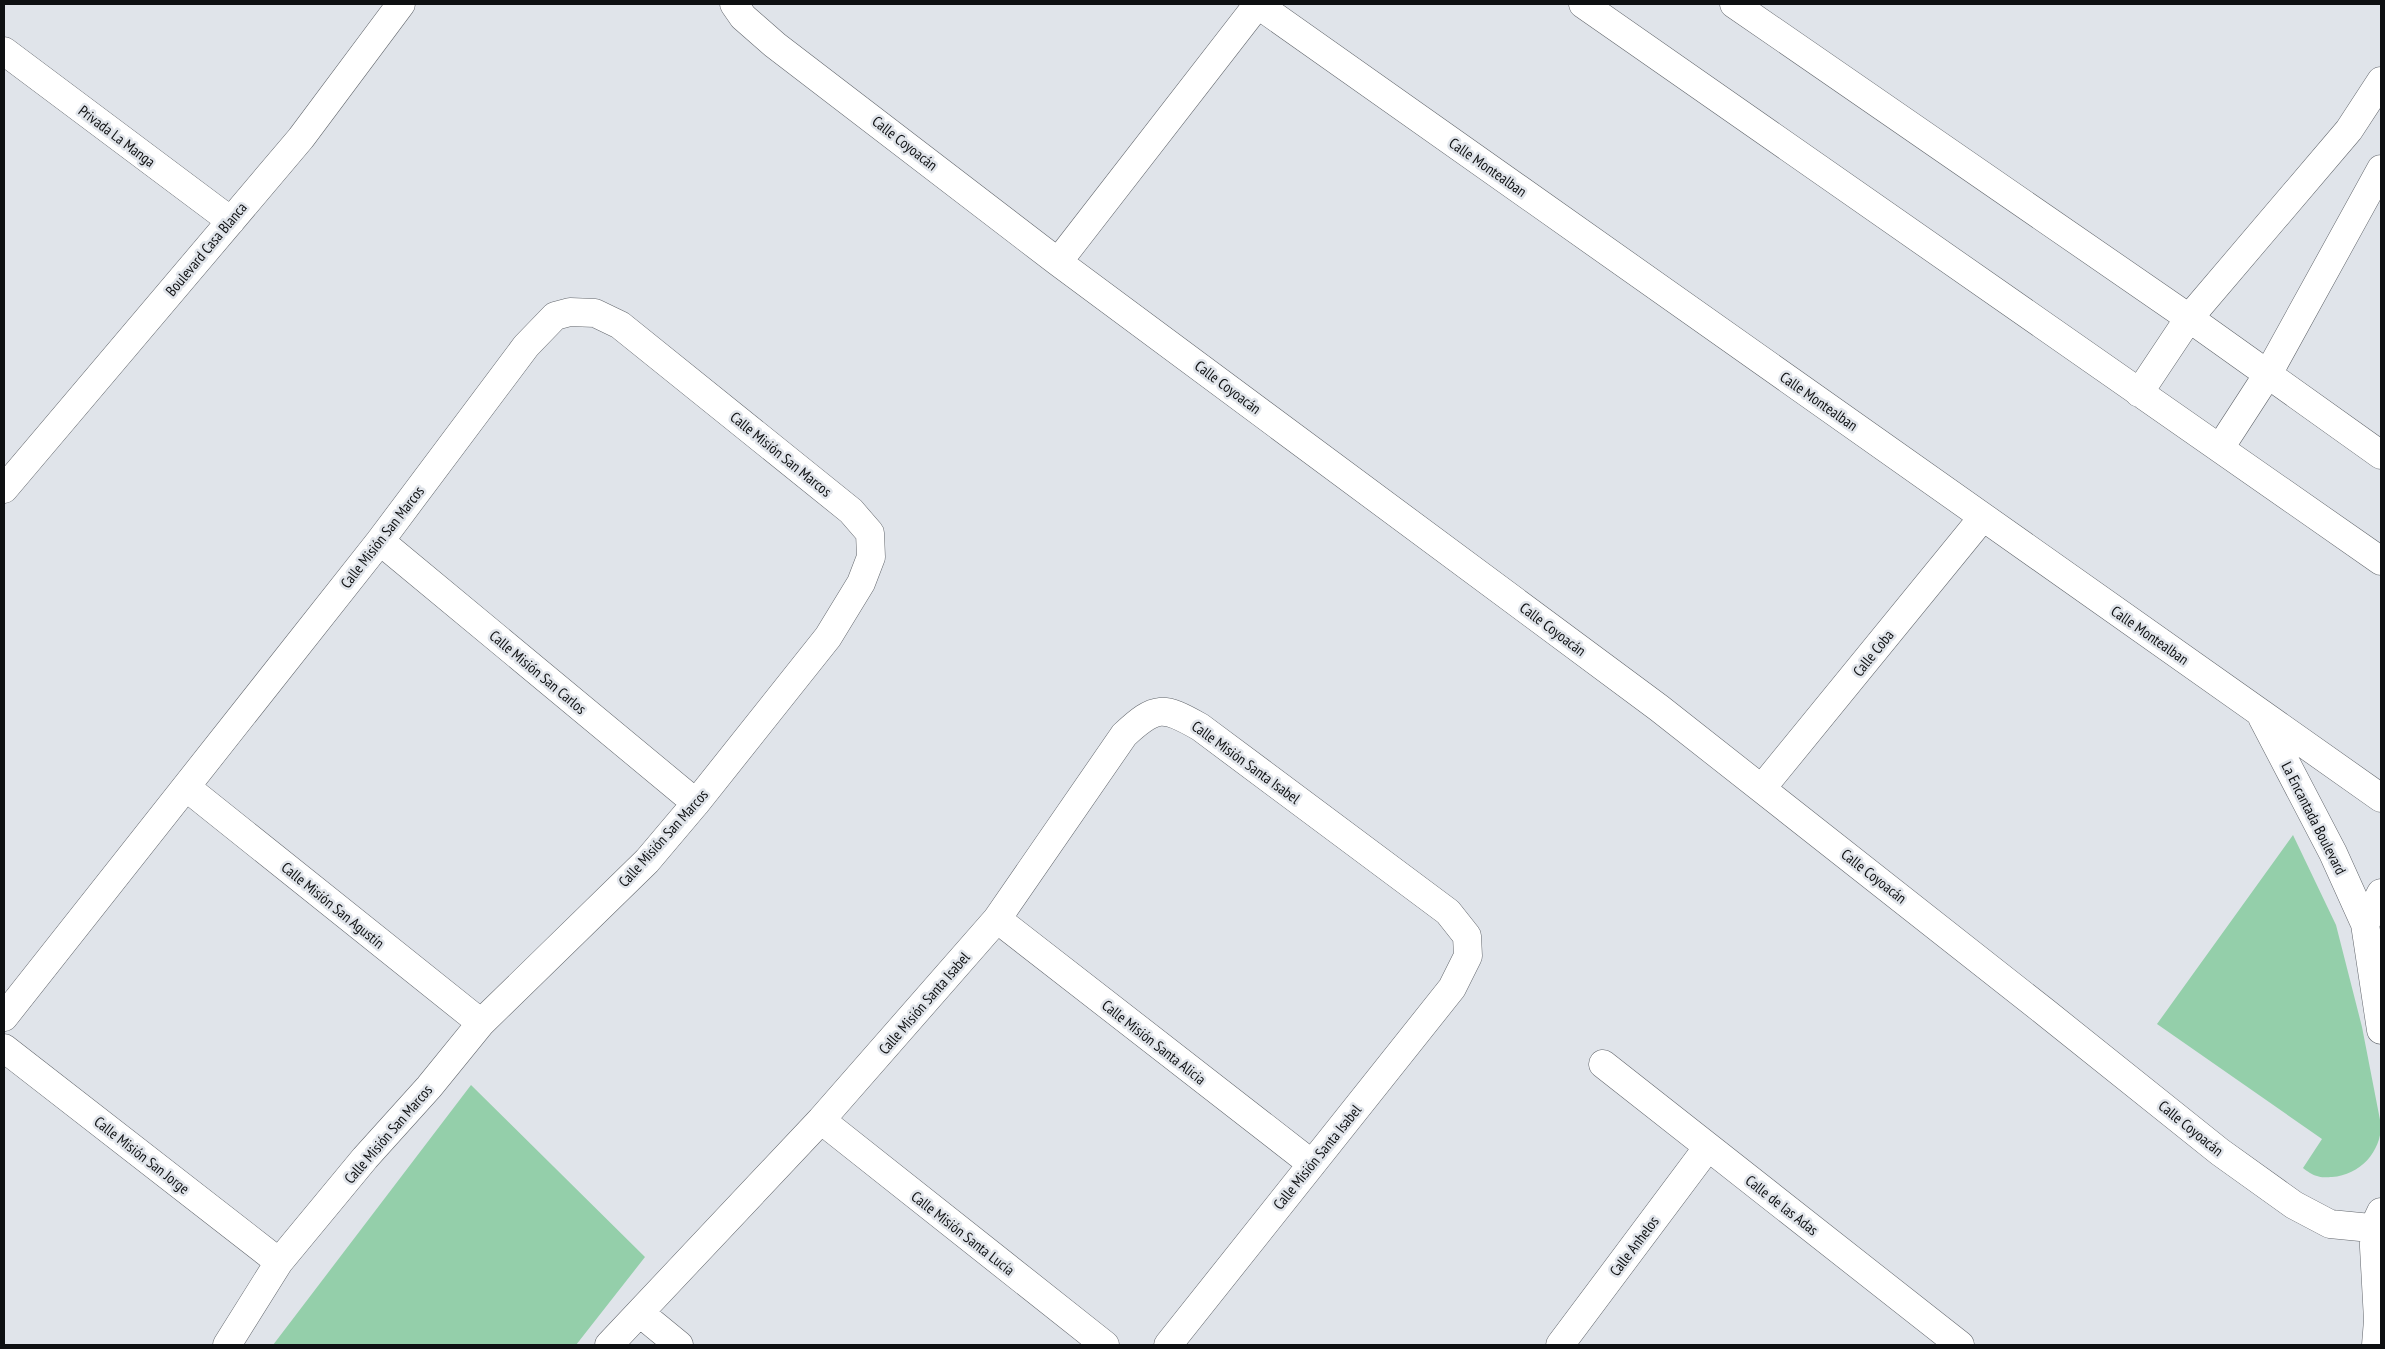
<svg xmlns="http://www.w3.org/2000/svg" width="2385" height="1349" font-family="'PT Sans Narrow',sans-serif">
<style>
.green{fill:#94cfaa}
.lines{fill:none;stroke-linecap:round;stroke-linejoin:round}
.minor-casing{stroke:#63676d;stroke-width:29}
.minor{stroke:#fff;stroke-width:28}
.labels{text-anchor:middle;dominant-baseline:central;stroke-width:5;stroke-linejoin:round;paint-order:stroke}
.street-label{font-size:15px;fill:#0e1012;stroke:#e0e4ea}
</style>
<rect width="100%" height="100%" fill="#e0e4ea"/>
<path class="green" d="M2293,835L2336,925L2362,1027L2381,1125C2381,1152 2360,1175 2332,1177C2328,1177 2321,1178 2317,1176C2312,1175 2307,1171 2303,1168L2322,1139L2157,1024Z
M471,1085L645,1257L576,1345H273Z"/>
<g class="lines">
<g class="minor-casing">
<path id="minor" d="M734,4L743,17L775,45L1058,262L1659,708L2045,1012L2220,1152L2294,1205L2330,1224L2381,1229
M1257,4L2381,798
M1583,4L2381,561
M1734,4L2189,318L2381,455
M4,51L231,221
M1058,262L1258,4
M2139,393L2189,318L2349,130L2381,81
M2220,448L2268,374L2381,169
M4,489L301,138L401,4
M380,541L696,803
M2262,717L2333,853L2365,924
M186,787L481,1023
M1762,788L1983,517
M2381,893L2365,924L2381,1030
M997,919L1312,1164
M4,1017L380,541L526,346L555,316L570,312L595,313L620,325L851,511L870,533L871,557L861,583L828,637L696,803L647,861L481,1023L429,1087L365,1158L279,1262L227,1345
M4,1048L279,1262
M1603,1064L1960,1345
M821,1120L1105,1345
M640,1313L679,1345
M609,1345L821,1120L997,919L1124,735C1156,705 1163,706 1200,727L1448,912L1467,936L1468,956L1452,988L1168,1345
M1560,1345L1708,1147
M2376,1345L2378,1320L2373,1229L2381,1212"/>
</g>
<use href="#minor" class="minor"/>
</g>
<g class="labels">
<g class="street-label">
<text transform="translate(117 136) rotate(37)">Privada La Manga</text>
<text transform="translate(905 143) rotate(38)">Calle Coyoacán</text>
<text transform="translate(1488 167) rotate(35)">Calle Montealban</text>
<text transform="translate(206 249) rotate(-50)">Boulevard Casa Blanca</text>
<text transform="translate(1228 387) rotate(37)">Calle Coyoacán</text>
<text transform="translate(1819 401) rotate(35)">Calle Montealban</text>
<text transform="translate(781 454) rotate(39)">Calle Misión San Marcos</text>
<text transform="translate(382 537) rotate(-52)">Calle Misión San Marcos</text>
<text transform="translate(1553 629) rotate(37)">Calle Coyoacán</text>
<text transform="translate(2150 635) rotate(35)">Calle Montealban</text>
<text transform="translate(1873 653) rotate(-51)">Calle Coba</text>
<text transform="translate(538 672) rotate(40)">Calle Misión San Carlos</text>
<text transform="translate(1246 762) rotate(36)">Calle Misión Santa Isabel</text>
<text transform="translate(2314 818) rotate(63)">La Encantada Boulevard</text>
<text transform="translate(663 838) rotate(-48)">Calle Misión San Marcos</text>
<text transform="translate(1874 876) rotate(38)">Calle Coyoacán</text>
<text transform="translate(333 905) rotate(39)">Calle Misión San Agustín</text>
<text transform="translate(924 1003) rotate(-49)">Calle Misión Santa Isabel</text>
<text transform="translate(1154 1042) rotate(38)">Calle Misión Santa Alicia</text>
<text transform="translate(2191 1128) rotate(39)">Calle Coyoacán</text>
<text transform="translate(388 1134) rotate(-49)">Calle Misión San Marcos</text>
<text transform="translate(142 1155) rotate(38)">Calle Misión San Jorge</text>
<text transform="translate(1317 1157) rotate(-51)">Calle Misión Santa Isabel</text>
<text transform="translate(1782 1205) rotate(38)">Calle de las Adas</text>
<text transform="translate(963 1233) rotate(38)">Calle Misión Santa Lucía</text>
<text transform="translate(1634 1246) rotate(-53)">Calle Anhelos</text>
</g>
</g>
<rect width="2385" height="1349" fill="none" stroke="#0e1012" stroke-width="10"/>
</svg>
